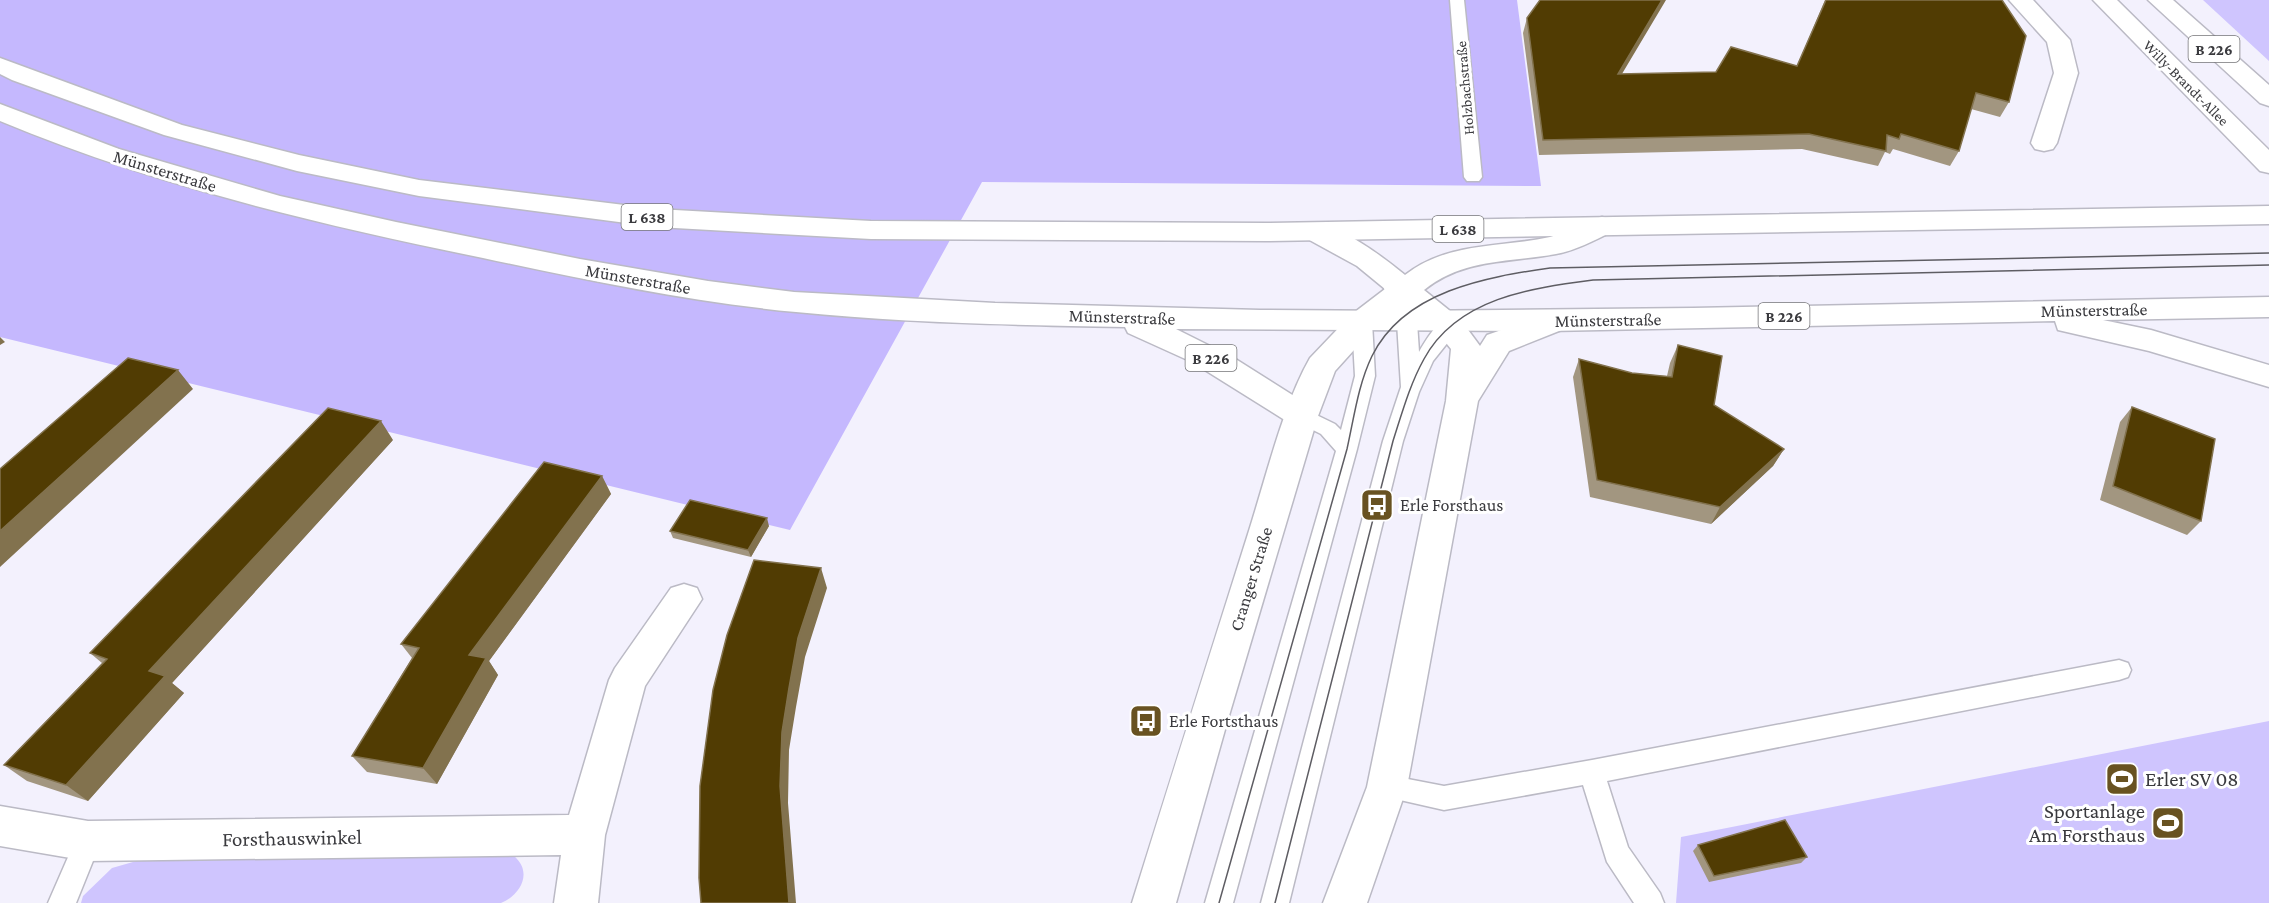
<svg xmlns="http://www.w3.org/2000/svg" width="2269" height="903" font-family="'Crimson Pro',serif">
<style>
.green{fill:#cfc5fe}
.forest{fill:#c5b8fe}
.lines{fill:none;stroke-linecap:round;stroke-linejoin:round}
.service-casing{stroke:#bbbac5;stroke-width:3}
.minor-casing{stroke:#bbbac5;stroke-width:3}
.secondary-casing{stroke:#bbbac5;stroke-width:3}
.primary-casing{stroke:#bbbac5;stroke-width:3}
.service{fill:#fff;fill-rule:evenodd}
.minor{fill:#fff;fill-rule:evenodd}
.secondary{fill:#fff;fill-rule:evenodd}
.primary{fill:#fff;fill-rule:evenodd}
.tram{stroke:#5e5d63;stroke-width:1.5}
.wall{fill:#a29680}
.shaded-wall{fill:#82724e}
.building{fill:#513c03;stroke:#82724e;stroke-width:1.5}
.labels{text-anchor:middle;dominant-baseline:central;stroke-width:6;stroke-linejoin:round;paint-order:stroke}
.far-street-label{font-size:15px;fill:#3a3a3e;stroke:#fff}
.shield{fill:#fff;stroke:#757578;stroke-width:1.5}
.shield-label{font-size:16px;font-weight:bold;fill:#3a3a3e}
.street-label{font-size:18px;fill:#3a3a3e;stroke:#fff}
.poi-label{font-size:18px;fill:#3a3a3e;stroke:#fff;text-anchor:start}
.near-poi-label{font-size:21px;fill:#3a3a3e;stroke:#fff;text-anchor:start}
.near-street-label{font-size:21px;fill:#3a3a3e;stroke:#fff}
</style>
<rect width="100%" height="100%" fill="#f3f1fd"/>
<path class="green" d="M2203,0H2269V61Z
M2269,721V903H1676L1681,837Z
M514,856C533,872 521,895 501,903H81L83,896L112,868L147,858Z"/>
<path class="forest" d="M0,0H1517L1541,186L982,182L790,530L0,337Z"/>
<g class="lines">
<g class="service-casing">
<path id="service" d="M1450,0H1464L1482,177L1479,181H1467L1464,177Z
M1391,277L1398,279L1400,283L1417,322L1419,352C1427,338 1442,311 1462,316L1465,321L1433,361L1419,392L1403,441L1289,903H1261L1383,441L1401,387L1397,322L1382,283L1384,279Z
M1362,315L1369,317L1372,322L1375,376L1357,449L1233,903H1205L1336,451L1321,434L1295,421L1292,416L1295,411L1302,408L1335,424L1341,430L1355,376L1352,322L1355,317Z
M2119,660L2128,663L2131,670L2128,677L2119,680L1607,781L1628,847L1660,893L1664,903H1634L1607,862L1583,785L1444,810L1378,795L1374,787L1378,779L1387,775L1444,786L1592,760Z
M88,828L97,832L101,841L76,903H48L79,832Z"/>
</g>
<g class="minor-casing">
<path id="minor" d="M2009,0H2033L2070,40L2078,73L2057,143L2053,149L2044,151L2035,149L2031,143L2054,73L2047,42Z
M684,584L697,588L702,599L645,686L605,835L598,903H554L561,855L88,861L0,846V806L88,821L569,815L609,680L615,668L671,588Z"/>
</g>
<g class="secondary-casing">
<path id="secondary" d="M1602,217L1612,220L1616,226L1612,232C1594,240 1575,251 1556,254C1508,263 1464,258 1424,290L1460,319L1480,346L1487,335L1553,312L1564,315L1568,322L1564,329L1509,351L1478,401L1407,787L1367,903H1323L1367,787L1446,401L1451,349L1438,333L1404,305L1373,329L1335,371L1318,416L1228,719L1176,903H1132C1170,780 1209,657 1248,534C1265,481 1283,405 1310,358L1351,315L1385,289L1357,266L1304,237L1300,231L1304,225C1332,217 1383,257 1405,275C1449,241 1500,248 1550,237C1568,232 1584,222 1602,217Z"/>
</g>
<g class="primary-casing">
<path id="primary" d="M2093,0H2117L2269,150V173L2260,171Z
M2148,0H2173L2269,85V106L2260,103Z
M0,58L182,125L299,155L419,180L657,209L871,221L1265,223L2269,206V224L1265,241L871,239L657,227L419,196L297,171L164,135L12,80L0,74Z
M0,104L119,149L280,196L396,222L580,259L708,281L794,292L995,303L1260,310L1405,311L1693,308L2269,297V317L2103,320L2151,330L2269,365V387L2149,351L2058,330L2055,321L1549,331L1176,329L1234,358L1313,408L1318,416L1313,424L1302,428L1291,424L1192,362L1128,333L1125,327C1015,325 905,323 796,312C690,302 586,280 483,258C318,224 156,186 0,121Z"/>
</g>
<use href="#service" class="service"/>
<use href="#minor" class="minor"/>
<use href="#secondary" class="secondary"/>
<use href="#primary" class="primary"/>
<path class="tram" d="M1219,903L1347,449C1354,418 1358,385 1372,356C1404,291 1486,277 1550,268L2269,253
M1275,903L1393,441C1402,413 1410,384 1424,359C1457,298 1531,288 1593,280L2269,265"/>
</g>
<path class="wall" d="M1825,0L2009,102L2000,117L1971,109L1959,151L1950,166L1893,149L1890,154L1885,152L1878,166L1802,149L1539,155L1523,33L1527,18L1622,74L1716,72L1797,66Z
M1678,345L1714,405L1784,449L1773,466L1711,524L1590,497L1573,377L1579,359L1632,373L1667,376L1670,363Z
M2132,407L2201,521L2187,535L2100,500L2120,422Z
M393,440L172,683L184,693L88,801L27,781L4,765L102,663L90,653Z
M602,476L611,494L489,661L498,675L437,784L367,772L352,756L412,658L401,644Z
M769,526L751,557L673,538L670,531Z
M1698,845L1807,857L1801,863L1709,882L1693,851Z"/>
<path class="shaded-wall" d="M1662,0H1666L1613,89L1618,74Z
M0,337L5,342L0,345Z
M178,370L193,389L0,567V531Z
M381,421L393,440L172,683L184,693L88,801L66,785L149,671Z
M1784,449L1773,466L1711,524L1720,507Z
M602,476L611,494L489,661L498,675L437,784L423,768L469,655Z
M767,518L769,526L751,557L748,550Z
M821,568L827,588L805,657L796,707L789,750L788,803L796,903H789L780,786L782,732L789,688L798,638Z"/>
<path class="building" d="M1540,0H1662L1618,74L1716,72L1731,47L1797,66L1826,0H2002L2026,36L2009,102L1976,93L1959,151L1901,134L1899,139L1887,135L1886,151L1809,134L1543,140L1527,18Z
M1678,345L1722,356L1714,405L1784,449L1720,507L1597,480L1579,359L1632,373L1672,377Z
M128,358L178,370L0,531V469Z
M2132,407L2215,439L2201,521L2113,486Z
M328,408L381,421L149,671L165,676L66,785L4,765L107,659L90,653Z
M544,462L602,476L469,655L486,658L423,768L352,756L419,648L401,644Z
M690,500L767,518L748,550L670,531Z
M754,560L821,568L798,638L789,688L782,732L780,786L789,903H701L699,878L700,786L713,690L727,635Z
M1785,820L1807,857L1714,876L1698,845Z"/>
<defs>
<g id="bus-square" transform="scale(1.725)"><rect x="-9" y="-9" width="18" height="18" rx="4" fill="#685221" stroke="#fff"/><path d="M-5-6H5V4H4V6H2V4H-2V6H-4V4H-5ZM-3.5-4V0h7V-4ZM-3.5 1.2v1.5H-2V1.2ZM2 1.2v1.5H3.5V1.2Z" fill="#fff"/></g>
<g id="stadium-square" transform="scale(1.725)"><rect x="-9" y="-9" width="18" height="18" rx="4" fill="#685221" stroke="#fff"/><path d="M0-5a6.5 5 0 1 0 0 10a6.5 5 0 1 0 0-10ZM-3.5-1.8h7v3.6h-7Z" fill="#fff"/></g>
</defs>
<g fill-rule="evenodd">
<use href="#bus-square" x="1377" y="505"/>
<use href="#bus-square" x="1146" y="721"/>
<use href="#stadium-square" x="2122" y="779"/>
<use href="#stadium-square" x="2168" y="823"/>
</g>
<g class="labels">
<g class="far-street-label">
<text transform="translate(2186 83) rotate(45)">Willy-Brandt-Allee</text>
<text transform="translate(1465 88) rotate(-95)">Holzbachstraße</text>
</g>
<g class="shield">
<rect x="2188.5" y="36" width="51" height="26" rx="4.5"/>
<rect x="621.5" y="204" width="51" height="26" rx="4.5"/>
<rect x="1432.5" y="216" width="51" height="26" rx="4.5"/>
<rect x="1758.5" y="303" width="51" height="26" rx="4.5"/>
<rect x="1185.5" y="345" width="51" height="26" rx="4.5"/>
</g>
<g class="shield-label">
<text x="2214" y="49">B 226</text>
<text x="647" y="217">L 638</text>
<text x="1458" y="229">L 638</text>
<text x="1784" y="316">B 226</text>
<text x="1211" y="358">B 226</text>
</g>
<g class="street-label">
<text transform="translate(165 171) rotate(17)">Münsterstraße</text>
<text transform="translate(638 279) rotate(10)">Münsterstraße</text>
<text transform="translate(2094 310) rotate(-1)">Münsterstraße</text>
<text transform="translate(1122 317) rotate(2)">Münsterstraße</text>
<text transform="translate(1608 320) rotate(-1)">Münsterstraße</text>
<text transform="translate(1251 579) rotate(-73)">Cranger Straße</text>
</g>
<g class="poi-label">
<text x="1400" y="505">Erle Forsthaus</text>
<text x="1169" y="721">Erle Fortsthaus</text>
</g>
<g class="near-poi-label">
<text x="2145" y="779">Erler SV 08</text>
<text x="2145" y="811" text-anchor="end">Sportanlage<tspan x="2145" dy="24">Am Forsthaus</tspan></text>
</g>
<g class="near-street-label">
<text transform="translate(292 838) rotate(-1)">Forsthauswinkel</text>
</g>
</g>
</svg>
